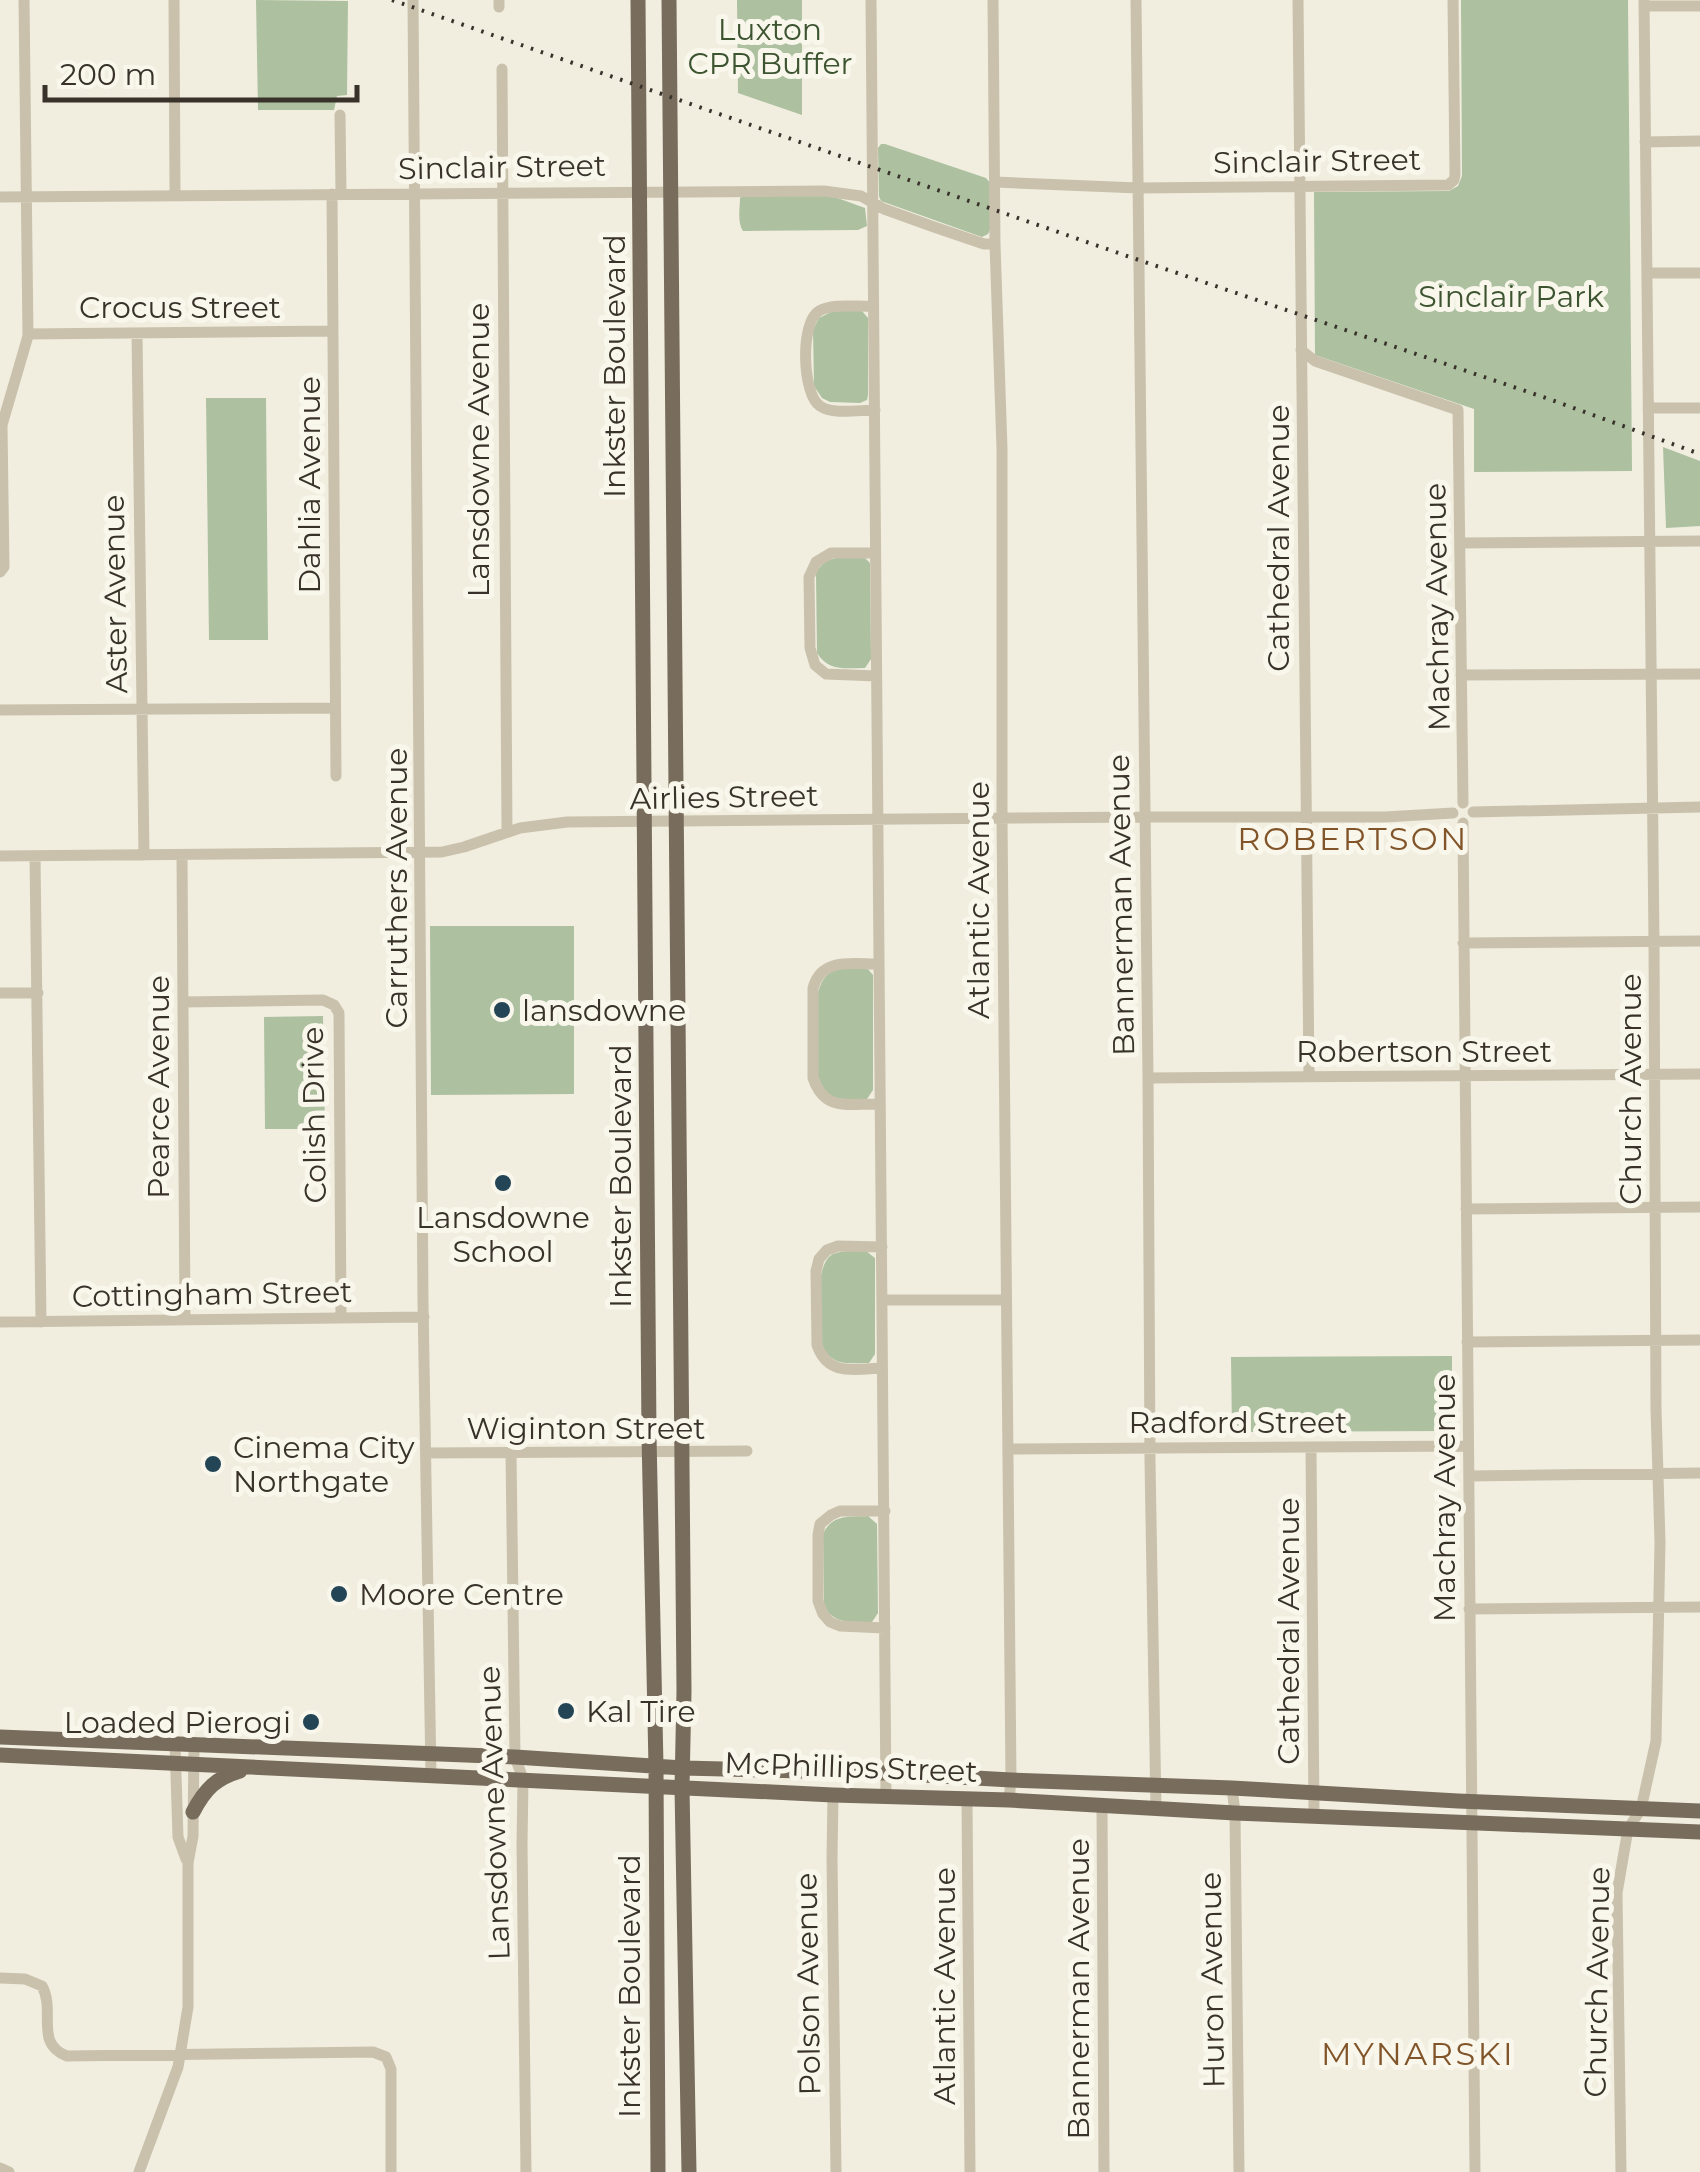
<svg xmlns="http://www.w3.org/2000/svg" width="1700" height="2172" font-family="Montserrat,sans-serif">
<style>
.green{fill:#adc0a0}
.lines{fill:none;stroke-linecap:round;stroke-linejoin:round}
.minor{stroke:#c9c1ac;stroke-width:11}
.major{stroke:#786d5d;stroke-width:15}
.rail{stroke:#38322a;stroke-width:4;stroke-dasharray:2.5 8;stroke-linecap:butt}
.poi-dot{fill:#234556;stroke:#f9f7ec;stroke-width:4}
.labels{text-anchor:middle;dominant-baseline:central;stroke-width:10;stroke-linejoin:round;paint-order:stroke}
.park-label{font-size:30px;fill:#3d5430;stroke:#f9f7ec}
.street-label{font-size:30px;fill:#38322a;stroke:#f9f7ec}
.poi-label{font-size:30px;fill:#38322a;stroke:#f9f7ec;text-anchor:start}
.neighbourhood-label{font-size:32px;letter-spacing:2.5px;fill:#815529;stroke:#f9f7ec}
</style>
<rect width="100%" height="100%" fill="#f1eee0"/>
<path class="green" d="M256,0L348,1L347,95L337,96L334,110H258Z
M737,0H802V115L738,93Z
M1461,0H1628L1632,471L1474,472V409L1315,355L1314,192L1449,191L1458,186L1462,176Z
M881,144H885L986,178L991,184V228L988,234L982,237L881,201L879,196L878,148Z
M743,195L832,196L865,208L867,226L858,230L743,231C737,222 740,208 740,198Z
M833,311H862L868,318V395L867,400L860,403L830,402L822,398L814,386L813,330L819,318Z
M206,398H266L268,640H209Z
M1663,447L1700,461V526L1666,528Z
M864,557L870,563L871,659L865,668C845,668 829,672 817,653L816,573C826,554 845,557 864,557Z
M430,926H574V1094L431,1095Z
M867,968L873,975V1090L867,1099H838L826,1094L818,1077V992C826,964 843,969 867,968Z
M323,1016L325,1129H265L264,1017Z
M866,1251L875,1258V1354L869,1363C846,1363 838,1367 821,1348C821,1327 812,1265 833,1254C842,1250 856,1251 866,1251Z
M1452,1356V1431L1232,1432L1231,1357Z
M868,1516L877,1524L878,1613L872,1622C852,1622 836,1625 824,1607L823,1534C832,1514 849,1517 868,1516Z"/>
<g class="lines">
<path class="minor" d="M174,0L175,195
M413,0L423,1302L431,1775
M499,0V7
M871,0L886,1796
M993,0L995,244L1002,448V819L1011,1780L1009,1800
M1136,0L1148,1078L1150,1461L1156,1809
M1298,0L1309,1076
M1644,6H1700
M502,69L507,831
M340,115L341,194
M1645,142L1700,141
M995,182L1138,188L1448,185L1454,180L1455,175L1453,0
M332,194L336,776
M0,197L824,191L861,196L884,209L934,227L984,244H995
M1648,273H1700
M873,306C857,307 833,303 819,311C800,322 802,394 820,406C833,415 859,410 875,410
M137,333L144,855
M28,334L333,331
M1301,350L1315,361L1458,410L1463,803
M1648,408H1700
M1460,543L1700,541
M875,553H831L816,562L809,577L810,648L815,665L826,674L876,676
M0,572L4,567L2,425L28,336L24,0
M1461,675L1700,674
M0,710L335,708
M1473,812L1700,807
M1463,823L1475,2172
M182,855L185,1319
M0,856L442,852L464,847L520,828L567,822L1145,817H1385L1453,813
M35,856L41,1322
M1463,943L1700,941
M878,964C853,964 821,957 813,988V1078C825,1113 849,1103 880,1104
M0,993H38
M183,1002L323,1000L334,1005L339,1013L341,1317
M1148,1078L1700,1074
M1466,1209L1700,1207
M882,1247L838,1246L827,1250L819,1259L816,1271L817,1345C828,1377 855,1369 882,1368
M882,1300H1006
M0,1322L424,1317
M1467,1342L1700,1340
M1311,1447L1314,1815
M1008,1449L1468,1446
M426,1453L747,1451
M511,1453L515,1757L523,1779L522,1845L526,2172
M1469,1476L1700,1473
M1469,1609L1700,1607
M885,1628L840,1626L830,1622L823,1614L818,1601V1535L820,1524L831,1515L840,1511H885
M175,1744L178,1837L186,1859
M1232,1788L1235,1813L1239,2172
M833,1795L832,1858L836,2172
M967,1800L970,2172
M1102,1806L1104,2172
M0,1978L25,1979L42,1986C56,2011 34,2044 67,2056L373,2052L386,2057L391,2069V2172
M0,2168L9,2172
M139,2172L178,2067L188,2007V1863L193,1836L194,1744
M1621,2172L1617,1893L1628,1829L1641,1809L1656,1741L1660,1542L1656,1409L1654,941L1644,0"/>
<path class="major" d="M638,0L649,1436L656,1766L658,2172
M669,0L684,1691L682,1788L689,2172
M0,1737L515,1757L683,1768L887,1773L1011,1780L1232,1788L1458,1801L1700,1811
M0,1755L833,1795L1009,1800L1235,1813L1700,1832
M193,1812C205,1789 216,1778 240,1771"/>
<path class="rail" d="M392,0L1127,256L1549,399L1700,454"/>
</g>
<g class="poi-dot">
<circle cx="502" cy="1010" r="10"/>
<circle cx="503" cy="1183" r="10"/>
<circle cx="213" cy="1464" r="10"/>
<circle cx="339" cy="1594" r="10"/>
<circle cx="566" cy="1711" r="10"/>
<circle cx="311" cy="1722" r="10"/>
</g>
<g class="labels">
<g class="park-label">
<text x="770" y="29">Luxton<tspan x="770" dy="34">CPR Buffer</tspan></text>
<text x="1511" y="296">Sinclair Park</text>
</g>
<g class="street-label">
<text transform="translate(1317 161) rotate(-1)">Sinclair Street</text>
<text transform="translate(502 167) rotate(-1)">Sinclair Street</text>
<text x="180" y="307">Crocus Street</text>
<text transform="translate(614 366) rotate(-90)">Inkster Boulevard</text>
<text transform="translate(478 450) rotate(-90)">Lansdowne Avenue</text>
<text transform="translate(309 485) rotate(-90)">Dahlia Avenue</text>
<text transform="translate(1278 538) rotate(-90)">Cathedral Avenue</text>
<text transform="translate(115 594) rotate(-91)">Aster Avenue</text>
<text transform="translate(1437 607) rotate(-91)">Machray Avenue</text>
<text transform="translate(724 797) rotate(-1)">Airlies Street</text>
<text transform="translate(396 888) rotate(-90)">Carruthers Avenue</text>
<text transform="translate(978 900) rotate(-90)">Atlantic Avenue</text>
<text transform="translate(1121 905) rotate(-91)">Bannerman Avenue</text>
<text x="1424" y="1051">Robertson Street</text>
<text transform="translate(158 1087) rotate(-90)">Pearce Avenue</text>
<text transform="translate(1630 1089) rotate(-90)">Church Avenue</text>
<text transform="translate(314 1115) rotate(-91)">Colish Drive</text>
<text transform="translate(620 1176) rotate(-90)">Inkster Boulevard</text>
<text transform="translate(212 1294) rotate(-1)">Cottingham Street</text>
<text x="1238" y="1422">Radford Street</text>
<text x="586" y="1428">Wiginton Street</text>
<text transform="translate(1444 1498) rotate(-90)">Machray Avenue</text>
<text transform="translate(1288 1631) rotate(-90)">Cathedral Avenue</text>
<text transform="translate(851 1767) rotate(2)">McPhillips Street</text>
<text transform="translate(494 1813) rotate(-92)">Lansdowne Avenue</text>
<text transform="translate(1212 1980) rotate(-91)">Huron Avenue</text>
<text transform="translate(1597 1982) rotate(-89)">Church Avenue</text>
<text transform="translate(808 1984) rotate(-91)">Polson Avenue</text>
<text transform="translate(629 1986) rotate(-90)">Inkster Boulevard</text>
<text transform="translate(944 1986) rotate(-90)">Atlantic Avenue</text>
<text transform="translate(1078 1989) rotate(-90)">Bannerman Avenue</text>
</g>
<g class="poi-label">
<text x="522" y="1010">lansdowne</text>
<text x="503" y="1217" text-anchor="middle">Lansdowne<tspan x="503" dy="34">School</tspan></text>
<text x="233" y="1447">Cinema City<tspan x="233" dy="34">Northgate</tspan></text>
<text x="359" y="1594">Moore Centre</text>
<text x="586" y="1711">Kal Tire</text>
<text x="291" y="1722" text-anchor="end">Loaded Pierogi</text>
</g>
<g class="neighbourhood-label">
<text x="1353" y="838">ROBERTSON</text>
<text x="1418" y="2053">MYNARSKI</text>
</g>
</g>
<path d="M45 85v15h312v-15" fill="none" stroke="#38322a" stroke-width="5"/>
<text x="60" y="85" font-size="30" fill="#38322a" stroke="#f9f7ec" stroke-width="8" paint-order="stroke">200 m</text>
</svg>
